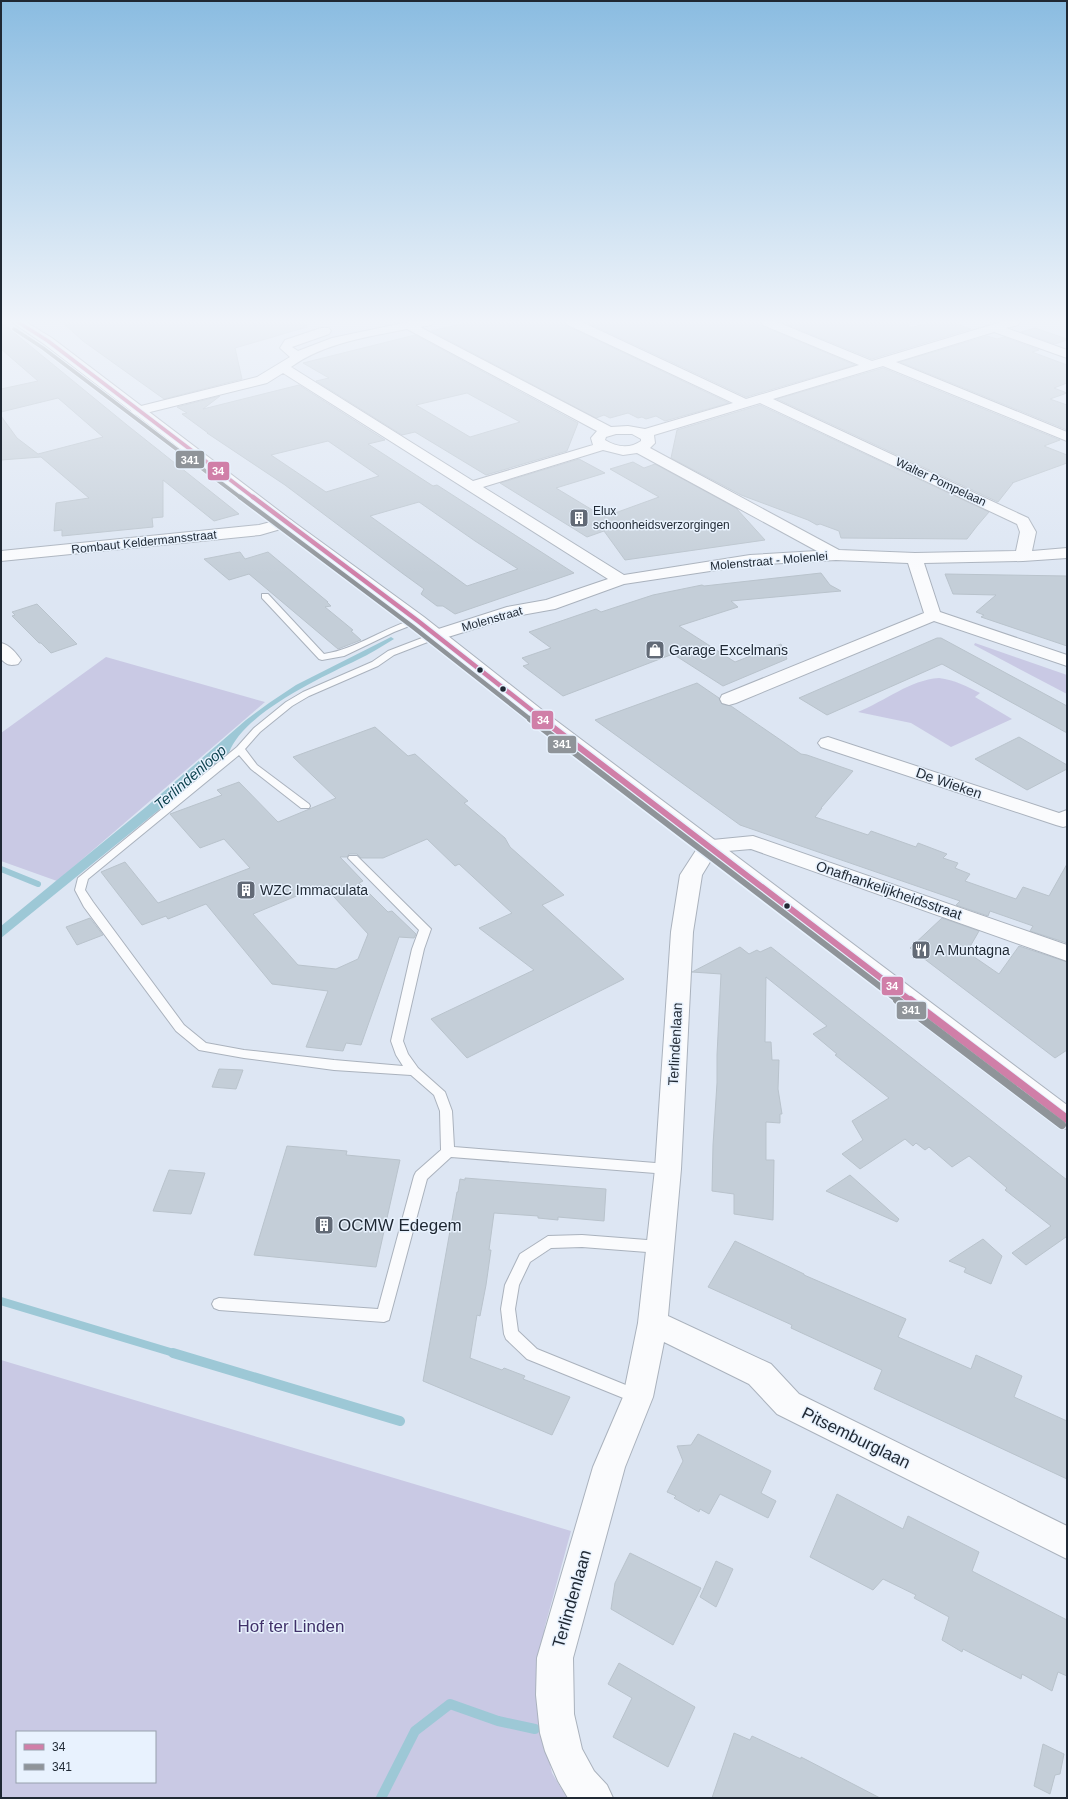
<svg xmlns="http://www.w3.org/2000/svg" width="1068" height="1799" font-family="Helvetica,sans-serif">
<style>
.green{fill:#c9c9e4;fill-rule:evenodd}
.water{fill:#9dc8d6}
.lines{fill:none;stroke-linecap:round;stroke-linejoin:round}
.stream-far2{stroke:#9dc8d6;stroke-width:6}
.stream-far1{stroke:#9dc8d6;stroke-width:8}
.stream{stroke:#9dc8d6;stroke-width:10}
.building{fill:#c4ced8;stroke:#b9c3cc;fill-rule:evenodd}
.service-casing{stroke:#aab2bd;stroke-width:2}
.minor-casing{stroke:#aab2bd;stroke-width:2}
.tertiary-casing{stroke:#aab2bd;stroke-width:2}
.service{fill:#fafbfd;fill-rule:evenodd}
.minor{fill:#fafbfd;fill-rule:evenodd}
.tertiary{fill:#fafbfd;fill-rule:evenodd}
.bus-1-far3-casing{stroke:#e8f2fe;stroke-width:5.5}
.bus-1-far2-casing{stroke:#e8f2fe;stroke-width:7}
.bus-1-far1-casing{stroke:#e8f2fe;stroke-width:9}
.bus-1-casing{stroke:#e8f2fe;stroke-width:10}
.bus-2-far3-casing{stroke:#e8f2fe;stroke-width:5.5}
.bus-2-far2-casing{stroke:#e8f2fe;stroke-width:7}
.bus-2-far1-casing{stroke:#e8f2fe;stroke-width:9}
.bus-2-casing{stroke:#e8f2fe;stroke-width:10}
.bus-1-far3{stroke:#d07fa8;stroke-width:3.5}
.bus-1-far2{stroke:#d07fa8;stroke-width:4.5}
.bus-1-far1{stroke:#d07fa8;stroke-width:6}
.bus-1{stroke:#d07fa8;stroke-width:8}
.bus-2-far3{stroke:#8f9499;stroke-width:3.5}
.bus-2-far2{stroke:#8f9499;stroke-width:4.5}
.bus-2-far1{stroke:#8f9499;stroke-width:6}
.bus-2{stroke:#8f9499;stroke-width:8}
.bus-dot{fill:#1f2833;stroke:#e8f2fe;stroke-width:1.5}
.labels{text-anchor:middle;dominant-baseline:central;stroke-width:3;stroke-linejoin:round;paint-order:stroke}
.far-street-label{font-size:12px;fill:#1f2833;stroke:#e8f2fe}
.far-poi-label{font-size:12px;fill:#1f2833;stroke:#e8f2fe;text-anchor:start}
.poi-label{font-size:14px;fill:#1f2833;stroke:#e8f2fe;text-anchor:start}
.street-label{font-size:14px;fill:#1f2833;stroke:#e8f2fe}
.water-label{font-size:15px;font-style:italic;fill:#093f4b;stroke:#e8f2fe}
.near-poi-label{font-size:17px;fill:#1f2833;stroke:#e8f2fe;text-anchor:start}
.near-street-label{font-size:17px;fill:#1f2833;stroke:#e8f2fe}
.near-park-label{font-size:17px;fill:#403169;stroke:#e8f2fe}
.line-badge{stroke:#e8f2fe;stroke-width:1.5}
.badge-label{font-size:11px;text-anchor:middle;font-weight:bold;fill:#fff}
</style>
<rect width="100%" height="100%" fill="#dde6f3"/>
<path class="green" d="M975,643L1067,675V694L974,645Z
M106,657L265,702L57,881L1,861V733Z
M939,678C955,680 966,686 980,693L975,697L1012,719L951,747L911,723L858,712C885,701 910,680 939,678Z
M1,1360L571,1531L545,1626L538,1671L540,1722L552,1773L567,1798H1ZM17,1732H155V1782H17Z"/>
<path class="water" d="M391,637L394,639C382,646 370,654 357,660C322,677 242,714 229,753L1,938V926L146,807L246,720L269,703L296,685Z"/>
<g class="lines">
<path class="stream-far2" d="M1,869L38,884"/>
<path class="stream-far1" d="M1,1301L177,1354"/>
<path class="stream" d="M173,1353L400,1421
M381,1798L415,1731L450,1704L498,1721L535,1729"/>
</g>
<path class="building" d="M1,322L127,425L239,514L214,521L163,480V517L152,518L153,527L62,536V530L54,531L56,503L89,498L41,457L1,460V416L17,438L38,454L103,437L58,398L1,412V389L38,381L1,349Z
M62,322H306L307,327L235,348L242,379L164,399L83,341Z
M469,322H565L567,326L729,403L665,421L656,416L646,419L642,417L638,418L628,413L610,418L604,415L596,418L431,331Z
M586,322H760L762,326L855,365L746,397Z
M781,322H908L909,328L933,322H952L971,329L872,359Z
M1035,328L1067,339V340L1055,344L1021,332Z
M415,335L578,423L567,451L486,475L415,432L402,435L316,381L329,378L303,363ZM467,393L520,422L470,437L416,405Z
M987,336L997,339L1004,337L1039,350L1032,352L1067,365V383L1054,388L1067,393L1050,399L1067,405V430L900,362Z
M883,368L1060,440L1044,446L1067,455V463L1012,483H1013L998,502L777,399Z
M299,385L385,440L368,444L433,486L437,485L574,573L455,614L443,606H437L421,594L424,589L402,573L285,485L207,433H208L182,414L187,413L177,407L220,396L203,409ZM328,441L379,476L326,492L271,455ZM419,502L475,541L518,569L467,586L370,516Z
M760,405L989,512L977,526L967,539L841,538L839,531L820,524L817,525L808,520L741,495L671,458L677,430Z
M579,459L605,473L556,488L604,517L659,497L610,469L633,462L644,468L655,464L736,508L765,540L625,560L604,531L587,537L500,483Z
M240,552L245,559L268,552L328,602H327L331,606L325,607L353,630L351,631L361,640L338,649L249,574L229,580L204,559Z
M821,573L830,585L841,591L731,601L738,607L679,626L735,662L781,644L787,659L723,686L673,654L563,696L523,666L529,664L522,658L551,648L529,632L596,609L601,612L653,595L702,585L704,586Z
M945,574L1067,576V646L981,617L984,615L976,612L996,595L953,594Z
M37,604L77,644L51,653L41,643H39L12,616L15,615L12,612Z
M937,638H941L1067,706V733L942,664L827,715L799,698Z
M697,683L719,698L722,704L731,706L801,754L807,755L853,771L821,808H822L815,817L868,835L871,831L916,847L918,843L947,854L943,858L958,863L955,868L970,874L965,881L1016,899L1023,887L1049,896L1067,864V943L1030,931L1033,926L990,911L988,916L956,905L960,901L740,825L595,720Z
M375,727L408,756L415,754L468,801L464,803L505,838L510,847L564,895L542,905L624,979L467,1058L431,1019L534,970L479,928L512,913L459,864L455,866L427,839L383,858H361L357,854H349L347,857H340L363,881L359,883L388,912L392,911L416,934L414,938L399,937L361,1045L346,1043L343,1051L306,1047L328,991L272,984L206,904L168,919L166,916L142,925L101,872L125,862L158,903L250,868L224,839L200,848L170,814L222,795L217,790L239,782L278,822L336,798L293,757ZM323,885L368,934L358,959L336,969L298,965L253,914Z
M1019,737L1067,765V769L1027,790L975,759Z
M90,918L103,935L77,945L66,927Z
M942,918L979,931L967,952L999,974L1019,946L1067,962V1050L1055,1058L910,948Z
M740,947L749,954L757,950L760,952L771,947L1067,1180V1239L1066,1237L1026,1265L1012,1253L1051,1226L1005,1190L1007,1188L969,1156L952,1167L929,1147L925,1150L916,1143L913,1146L905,1139L860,1169L842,1154L863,1140L852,1121L889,1098L835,1055L837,1054L813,1034L827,1026L766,977L765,1042H771L772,1060H779L778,1089L782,1114H780V1123L766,1122V1160H774L773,1220L734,1214V1194L712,1191L713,1145L717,1083V1055L721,974L692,972Z
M219,1069L243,1070L236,1089L212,1087Z
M287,1146L347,1151L346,1155L400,1160L376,1267L254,1255Z
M169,1170L205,1173L191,1214L153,1211Z
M850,1175L899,1219L897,1222L826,1191Z
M465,1178L606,1189L604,1221L558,1217V1220L538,1218V1216L494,1213L489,1250H491L486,1285L480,1316L477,1315L470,1358L502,1370L504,1368L525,1376L523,1379L570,1397L552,1435L423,1381L457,1192H458L460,1179L465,1180Z
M983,1239L1002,1256L991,1284L964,1272L966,1268L949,1261Z
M735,1241L804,1274V1275L906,1319L898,1337L971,1369L976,1355L1022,1376L1014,1397L1067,1421V1479L874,1389L882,1370L791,1328L792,1325L708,1287Z
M698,1434L771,1471L761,1493L776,1501L768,1518L720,1494L709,1514L700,1509L699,1512L674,1498L676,1496L667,1492L683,1461L677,1446L691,1445Z
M837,1494L903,1529L908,1516L979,1552L972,1571L1067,1620V1676L1058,1672L1052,1691L1022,1674L1021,1679L963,1649L962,1652L942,1640L949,1617L914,1598L916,1595L883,1579L873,1590L810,1557Z
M630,1553L701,1588L673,1645L611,1609L615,1583Z
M716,1561L733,1569L716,1607L700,1597Z
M619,1663L695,1707L668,1767L613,1737L632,1698L608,1684Z
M734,1733L750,1740L752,1736L801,1759V1757L880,1798H712Z
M1043,1744L1064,1754L1060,1774L1055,1775L1050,1794L1034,1786Z"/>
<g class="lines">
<g class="service-casing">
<path id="service" d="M262,594H268L324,654C357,649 385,627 418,618L422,621L394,632L344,656L322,660L319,659L262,598Z
M435,633L438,634L439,636L438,638L394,655L378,666L309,696L292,706L260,732L245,749L257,765L309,804L310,806L309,808H301L251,769L239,755L88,879L85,890L93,902L184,1025L206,1043L244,1050L334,1060L403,1066L396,1055L391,1041L412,949L419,930L348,858L349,856H357L431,929L424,949L403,1041L408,1054L418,1068L445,1092L452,1111L454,1147L668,1164L673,1165L675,1169L673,1173L668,1174L451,1157L427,1179L389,1320L384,1322L219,1310L214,1308L212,1304L214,1300L219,1298L378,1309L414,1176L416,1172L441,1150L440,1111L434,1095L411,1075L334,1070L244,1058L199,1050L176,1031L84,907L75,890L78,878L237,747L254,728L286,702L303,692L372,662L388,651Z
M582,1235L660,1241L665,1243L667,1247L665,1251L660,1253L582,1247L551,1248L530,1262L519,1285L515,1309L518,1331L537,1349L643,1392L646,1397L643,1402L638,1404L527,1359L506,1339L504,1334L501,1309L505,1285L520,1254L548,1236Z"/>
</g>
<g class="minor-casing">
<path id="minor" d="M408,322H433L431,325L420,327L611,427L628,426L645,429L733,403L568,325L566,322H582L746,399L859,365L763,325L761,322H777L872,361L1001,322H1020L1018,325L1006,328L1067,350V358L994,332L896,362L1067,432V441L883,366L773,399L1028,518L1036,532L1032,551L1067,548V558L1023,561L924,563L940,612L1067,655V666L934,621L736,703L729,705L722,703L720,699L722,695L924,613L908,563L836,560L750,565L624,584L555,609L516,616L435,641L429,640L426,636L429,632L507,607L546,600L608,579L283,373L267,383L138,415L133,414L131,411L133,408L257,377L290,357L280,348L285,340L321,328H329L331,331L329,334L292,347L298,351L332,338ZM407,329L597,431L591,438L593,445L473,481L291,367C324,343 367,337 407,329ZM760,403L1017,524L1020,532L1016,551L915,553L839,550L650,448L655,443L654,435ZM616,434H632L641,439V441C630,449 616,447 605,440L606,437ZM603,450L623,455L637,453L817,551L750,555L624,575L483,487Z
M286,518L291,520L294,523L291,526L260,535L1,561V551L259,525Z
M1,643C10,645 16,653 21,660L18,664C10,666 7,665 1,659Z
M828,737L1059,813L1067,810V826L1063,827L1056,825L821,747L818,743L821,739Z
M753,836L1067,945V961L751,849L716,852L702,875L693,932L681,1169L668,1316L771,1364L799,1394L1067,1526V1559L777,1414L749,1384L664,1342L653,1397L625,1467L573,1658L574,1714L582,1749L594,1771L607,1785L613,1798H568L558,1781L545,1751L540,1733L536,1695L537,1658L593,1467L623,1397L638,1323L655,1169L671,932L680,875L702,841Z"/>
</g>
<g class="tertiary-casing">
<path id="tertiary" d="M12,322H26L52,338L291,520L424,617L546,713L1067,1105V1129L1058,1126L532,721L412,625L281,526L44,344Z"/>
</g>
<use href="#service" class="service"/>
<use href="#minor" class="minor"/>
<use href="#tertiary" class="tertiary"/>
<g class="bus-1-far3-casing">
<path id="bus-1-far3" d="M18,322L48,341L254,498"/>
</g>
<g class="bus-1-far2-casing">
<path id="bus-1-far2" d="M253,497L418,621L544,720"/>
</g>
<g class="bus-1-far1-casing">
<path id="bus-1-far1" d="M542,719L911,1001"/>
</g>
<g class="bus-1-casing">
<path id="bus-1" d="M910,1000L1067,1119"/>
</g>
<g class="bus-2-far3-casing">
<path id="bus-2-far3" d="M14,329L43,348L241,498"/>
</g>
<g class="bus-2-far2-casing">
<path id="bus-2-far2" d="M240,497L413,627L531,720"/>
</g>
<g class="bus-2-far1-casing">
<path id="bus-2-far1" d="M530,719L899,1001"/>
</g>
<g class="bus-2-casing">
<path id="bus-2" d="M897,1000L1062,1125"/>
</g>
<use href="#bus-1-far3" class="bus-1-far3"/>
<use href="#bus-1-far2" class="bus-1-far2"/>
<use href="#bus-1-far1" class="bus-1-far1"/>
<use href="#bus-1" class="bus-1"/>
<use href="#bus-2-far3" class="bus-2-far3"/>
<use href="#bus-2-far2" class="bus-2-far2"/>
<use href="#bus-2-far1" class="bus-2-far1"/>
<use href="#bus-2" class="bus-2"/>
</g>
<linearGradient id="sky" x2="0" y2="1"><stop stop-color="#8abce1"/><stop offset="0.56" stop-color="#f0f4fa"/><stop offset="1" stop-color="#f0f4fa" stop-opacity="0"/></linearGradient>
<rect width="1068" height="574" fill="url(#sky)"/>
<defs>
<g id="building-square" transform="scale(1)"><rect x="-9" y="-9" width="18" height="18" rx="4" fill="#626a76" stroke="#e8f2fe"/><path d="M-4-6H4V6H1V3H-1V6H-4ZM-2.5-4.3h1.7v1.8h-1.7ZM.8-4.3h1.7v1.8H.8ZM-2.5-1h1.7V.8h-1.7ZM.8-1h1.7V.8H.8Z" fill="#fff"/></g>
<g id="shop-square" transform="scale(1)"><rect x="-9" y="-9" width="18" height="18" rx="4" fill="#626a76" stroke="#e8f2fe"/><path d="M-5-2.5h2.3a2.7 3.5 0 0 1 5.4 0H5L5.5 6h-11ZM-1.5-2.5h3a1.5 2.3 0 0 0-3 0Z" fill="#fff"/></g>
<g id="restaurant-square" transform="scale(1)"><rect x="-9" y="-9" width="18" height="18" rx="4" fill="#626a76" stroke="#e8f2fe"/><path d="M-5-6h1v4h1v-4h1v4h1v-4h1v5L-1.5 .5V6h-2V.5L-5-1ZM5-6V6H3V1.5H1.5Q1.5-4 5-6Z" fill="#fff"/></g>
</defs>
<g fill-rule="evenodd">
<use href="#building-square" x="579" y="518"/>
<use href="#shop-square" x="655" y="650"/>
<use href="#building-square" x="246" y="890"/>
<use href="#restaurant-square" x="921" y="950"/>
<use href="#building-square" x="324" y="1225"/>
</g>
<g class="bus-dot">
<circle cx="480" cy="670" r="3.5"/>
<circle cx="503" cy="689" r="3.5"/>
<circle cx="787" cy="906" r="3.5"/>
</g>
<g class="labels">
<g class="far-street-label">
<text transform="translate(941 482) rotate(25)">Walter Pompelaan</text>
<text transform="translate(144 542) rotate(-6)">Rombaut Keldermansstraat</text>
<text transform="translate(769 561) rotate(-5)">Molenstraat - Molenlei</text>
<text transform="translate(492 619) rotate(-16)">Molenstraat</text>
</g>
<g class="far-poi-label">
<text x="593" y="511">Elux<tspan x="593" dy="14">schoonheidsverzorgingen</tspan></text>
</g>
<g class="poi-label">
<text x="669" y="650">Garage Excelmans</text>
<text x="260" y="890">WZC Immaculata</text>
<text x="935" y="950">A Muntagna</text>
</g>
<g class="street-label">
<text transform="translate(949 783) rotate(19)">De Wieken</text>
<text transform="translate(889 890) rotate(19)">Onafhankelijkheidsstraat</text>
<text transform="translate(675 1044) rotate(-87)">Terlindenlaan</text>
</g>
<g class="water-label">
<text transform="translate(190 777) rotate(-41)">Terlindenloop</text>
</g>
<g class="near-poi-label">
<text x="338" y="1225">OCMW Edegem</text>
</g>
<g class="near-street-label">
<text transform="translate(856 1438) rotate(26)">Pitsemburglaan</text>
<text transform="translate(572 1599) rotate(-74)">Terlindenlaan</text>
</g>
<g class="near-park-label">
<text x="291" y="1626">Hof ter Linden</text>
</g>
</g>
<g class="line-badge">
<rect x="175" y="450" width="30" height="19" rx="4" fill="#8f9499"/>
<rect x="207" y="461" width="23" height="20" rx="4" fill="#d07fa8"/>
<rect x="531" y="710" width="23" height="20" rx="4" fill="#d07fa8"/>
<rect x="547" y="735" width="30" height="19" rx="4" fill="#8f9499"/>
<rect x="881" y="976" width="23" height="20" rx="4" fill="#d07fa8"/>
<rect x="896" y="1001" width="31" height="19" rx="4" fill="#8f9499"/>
</g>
<g class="badge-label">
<text x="190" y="464">341</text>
<text x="218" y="475">34</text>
<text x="543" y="724">34</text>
<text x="562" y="748">341</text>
<text x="892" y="990">34</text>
<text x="911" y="1014">341</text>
</g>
<rect width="1068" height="1799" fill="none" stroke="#1f2833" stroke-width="4"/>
<rect x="16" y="1731" width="140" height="52" fill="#e8f2fe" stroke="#98a1ad"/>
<rect x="24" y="1744" width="20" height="6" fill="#d07fa8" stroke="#98a1ad"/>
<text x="52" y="1751" font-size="12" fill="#1f2833">34</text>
<rect x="24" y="1764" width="20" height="6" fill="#8f9499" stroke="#98a1ad"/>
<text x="52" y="1771" font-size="12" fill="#1f2833">341</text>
</svg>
